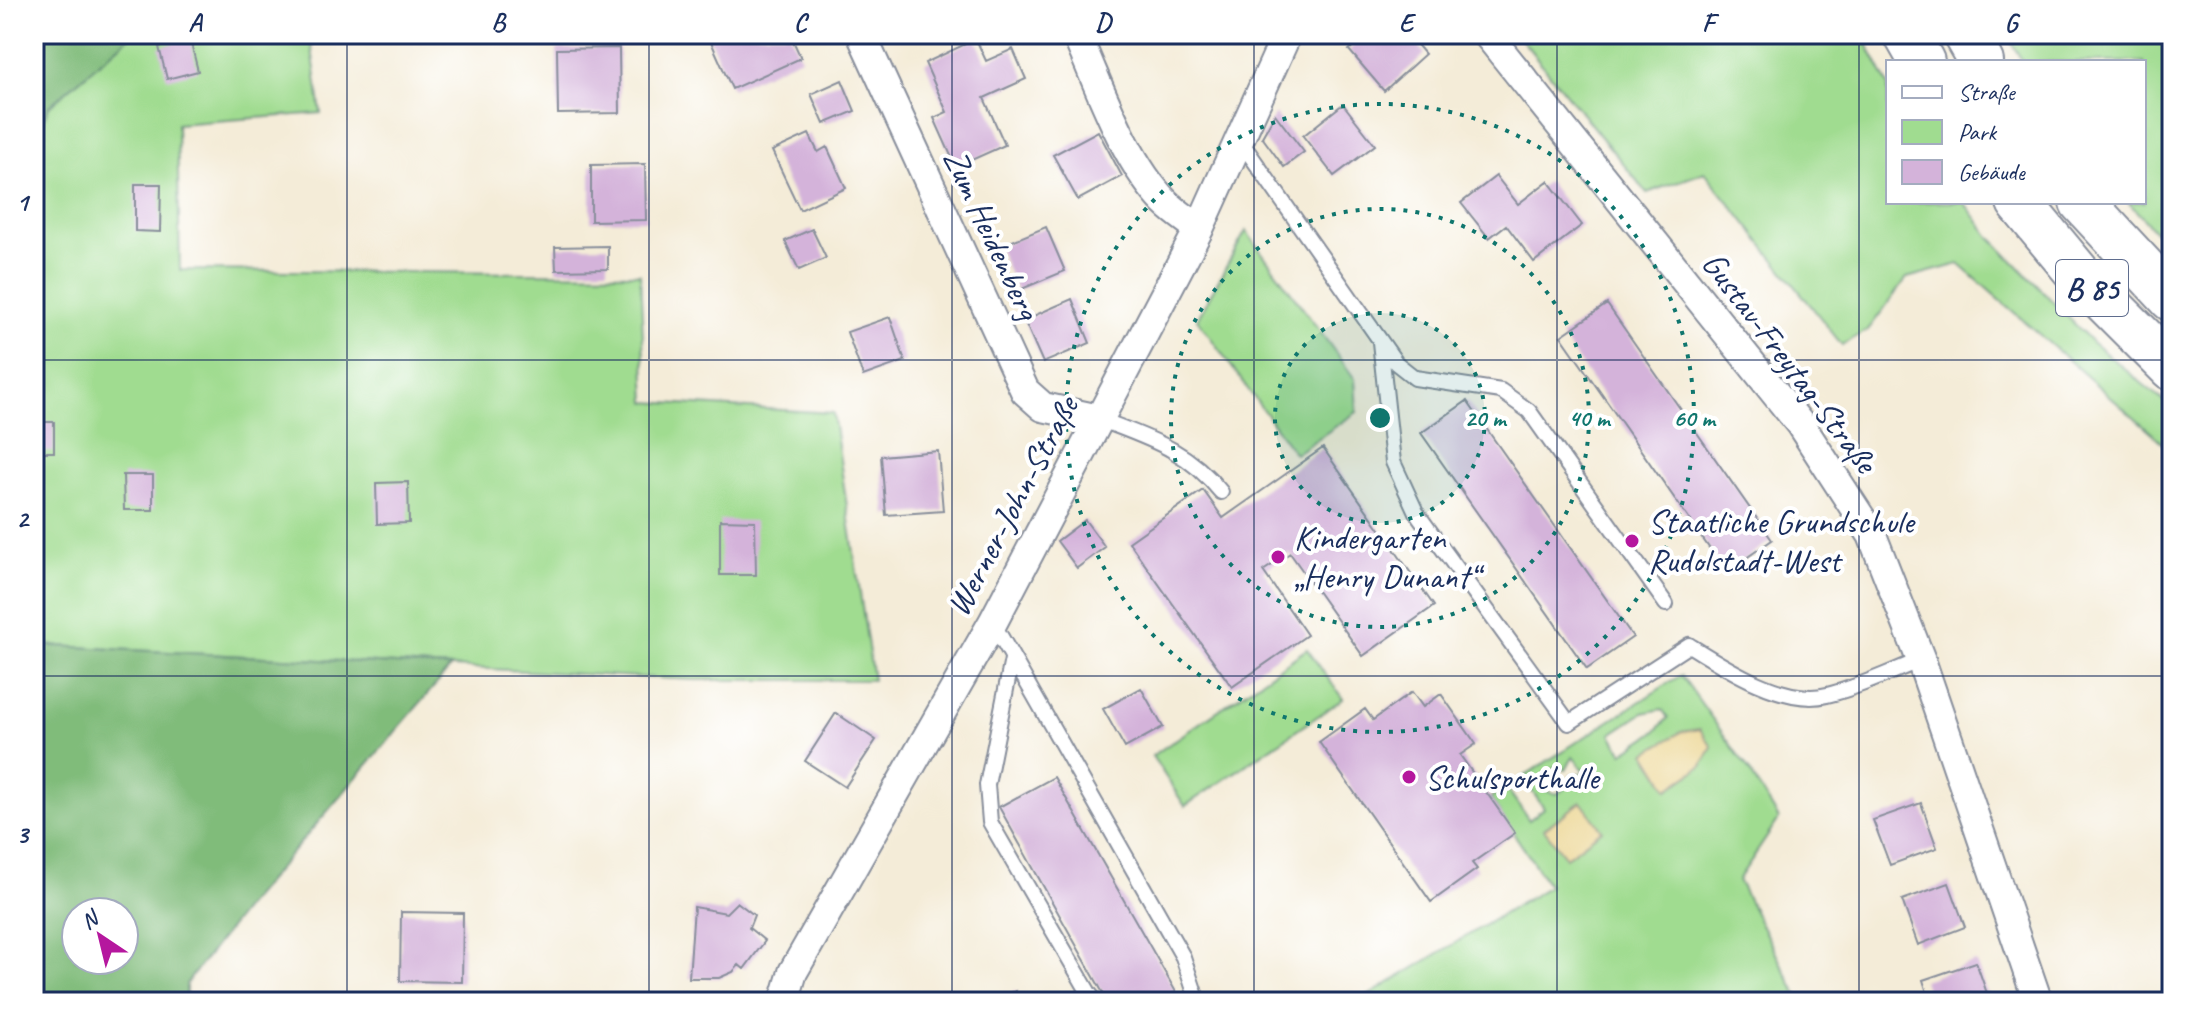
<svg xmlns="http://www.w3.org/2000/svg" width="2206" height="1036" font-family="Caveat,sans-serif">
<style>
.green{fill:#a0dc90;stroke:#5e8677;stroke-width:2;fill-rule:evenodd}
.forest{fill:#80bc7a;stroke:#4e766c;stroke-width:2;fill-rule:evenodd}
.sand{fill:#eeda9e;stroke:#84847e;stroke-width:2}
.building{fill:#d4b3da}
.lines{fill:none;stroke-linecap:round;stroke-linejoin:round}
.service-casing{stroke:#888e9b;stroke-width:18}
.minor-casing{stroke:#888e9b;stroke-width:32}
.primary-casing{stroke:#888e9b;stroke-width:48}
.service{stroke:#fff;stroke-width:14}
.minor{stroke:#fff;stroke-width:28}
.primary{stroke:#fff;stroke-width:44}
.grid{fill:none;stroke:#1b2f5e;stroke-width:2;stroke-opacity:0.55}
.ring{fill:none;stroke:#0f766e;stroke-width:4;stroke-dasharray:4 8}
.poi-dot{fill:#b5179e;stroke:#fff;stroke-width:3}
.labels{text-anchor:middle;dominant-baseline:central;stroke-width:8;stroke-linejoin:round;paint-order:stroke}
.shield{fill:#fff;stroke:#5f6d8e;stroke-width:2}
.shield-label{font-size:32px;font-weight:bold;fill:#1b2f5e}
.street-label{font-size:34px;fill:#1b2f5e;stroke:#fff}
.poi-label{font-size:34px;fill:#1b2f5e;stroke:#fff;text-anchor:start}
.centre{fill:#0f766e;stroke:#fff;stroke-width:4}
.ring-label{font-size:24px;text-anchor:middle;font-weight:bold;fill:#0f766e;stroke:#fff;stroke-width:8;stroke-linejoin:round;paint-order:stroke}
.neatline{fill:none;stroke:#1b2f5e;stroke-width:3}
.grid-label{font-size:26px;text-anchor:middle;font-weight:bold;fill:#1b2f5e}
</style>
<rect width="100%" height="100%" fill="#fff"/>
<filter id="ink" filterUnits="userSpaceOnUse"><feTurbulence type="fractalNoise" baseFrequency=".0125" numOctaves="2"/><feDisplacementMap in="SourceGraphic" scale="16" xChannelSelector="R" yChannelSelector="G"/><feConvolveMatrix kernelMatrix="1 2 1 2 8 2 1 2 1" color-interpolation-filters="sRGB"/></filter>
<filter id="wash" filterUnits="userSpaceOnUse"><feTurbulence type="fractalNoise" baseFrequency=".006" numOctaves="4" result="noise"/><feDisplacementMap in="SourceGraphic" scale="32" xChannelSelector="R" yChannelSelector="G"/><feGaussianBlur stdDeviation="1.8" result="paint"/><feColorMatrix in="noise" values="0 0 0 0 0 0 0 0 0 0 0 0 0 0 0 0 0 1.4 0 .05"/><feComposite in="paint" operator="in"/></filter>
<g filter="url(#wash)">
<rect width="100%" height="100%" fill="#f4ecd8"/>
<path class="green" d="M133,34H310L321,113L177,124L180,270L640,274L646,402L833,413L873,680H695L37,645L34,638V141L37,139L49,106Z
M1517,34H1862L1888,84V202H1964L1991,238L2093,343L2172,408V451L1959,264L1907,278L1868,330L1842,345L1705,172L1647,193Z
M2006,34H2165L2172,41V250L2128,202H2144V62H2023Z
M1246,231L1355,379L1357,412L1295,454L1197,319Z
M1307,649L1343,699L1185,806L1152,756Z
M1681,675L1746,766L1779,819L1738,880L1801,1002H1358L1549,886L1490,798ZM1662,709L1668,718L1656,731L1623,753L1611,734L1643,713ZM1573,757L1585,772L1571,776L1568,786L1557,794L1547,791L1541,783L1545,773L1555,767L1566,770ZM1524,780L1544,808L1529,820L1508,790Z"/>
<path class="forest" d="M34,34H133L49,106L37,139L34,141Z
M34,638L38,645L451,667L248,904L186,984V1002H34ZM76,912H124V960H76Z"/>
<path class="sand" d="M1700,729L1712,747L1702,766L1668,789L1646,753L1681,732Z
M1581,802L1602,830L1566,857L1544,829Z"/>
<g id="blocks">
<path class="building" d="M711,34H790L801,58L732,89L708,35Z
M1368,34H1375L1381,41L1389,34H1408L1425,54L1384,91L1349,50Z
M190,39L198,71L167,79L159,47Z
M976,39L986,61L1013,49L1026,79L984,98L1005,145L956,167L934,118L947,112L925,63Z
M619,48L620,113L558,114L557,49Z
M842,80L855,111L824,124L811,94Z
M1343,104L1375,145L1334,176L1303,136Z
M1275,114L1304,152L1284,167L1262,137Z
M1098,131L1122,176L1078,200L1053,155Z
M809,134L818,152L827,147L846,188L800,210L772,151Z
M645,164L646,220L591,221V165Z
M1496,176L1518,204L1548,181L1582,225L1534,262L1506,225L1489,238L1461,203Z
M135,184H161L160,232L135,231Z
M1046,227L1065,271L1017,291L998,247Z
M812,229L826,258L799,270L785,241Z
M608,246V269L556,270L555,247Z
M1072,299L1090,343L1043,363L1024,320Z
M1607,304L1772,540L1726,572L1561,336Z
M890,317L905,361L863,376L847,332Z
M1467,401L1633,637L1587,669L1421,433Z
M34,422H54V452H34Z
M1323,448L1434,606L1363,656L1290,553L1263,571L1307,635L1232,687L1129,542L1203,490L1223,518Z
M938,451L943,511L886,515L881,456Z
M123,475H153V510H124Z
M408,482L409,523L377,524L376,483Z
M720,520L755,521L756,575H720Z
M1085,520L1105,547L1077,568L1057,541Z
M1141,688L1163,727L1125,748L1103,709Z
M1412,692L1423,707L1441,694L1476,744L1460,755L1515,833L1472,863L1477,869L1431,902L1319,742L1365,709L1373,720Z
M836,713L876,740L845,787L805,761Z
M1054,777L1176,992L1157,1002H1108L999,807Z
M1921,803L1937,848L1890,865L1873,820Z
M1949,883L1965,927L1918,945L1902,900Z
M737,902L754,915L749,928L765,941L744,969L739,965L733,972L719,978H689L694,907L726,913Z
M401,912L463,913L462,982L400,981Z
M1976,962L1990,1002H1930L1923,980Z
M1016,991L1019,1002H985V1001Z"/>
</g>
</g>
<g filter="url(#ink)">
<use href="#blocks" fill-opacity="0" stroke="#888e9b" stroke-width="2"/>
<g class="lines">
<g class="service-casing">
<path id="service" d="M1239,139L1396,363L1415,378L1501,391L1529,411L1666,604
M1380,342L1393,462L1416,512L1569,723L1689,645C1724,667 1784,706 1827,695C1858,688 1890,672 1921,660
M1099,419C1148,438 1187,449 1221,492
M993,623L1183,957L1195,993L1192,1002
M1012,659L987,785L990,822L1089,993
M1075,1002L1089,993L1096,1002"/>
</g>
<g class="minor-casing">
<path id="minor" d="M861,34L1025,391L1043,407L1099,419
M1076,34C1100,87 1124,160 1165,202C1175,212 1188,220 1199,229
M1487,34L1800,424L1872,535L1921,660L2038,1002
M784,1002L793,972L993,622L1199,229L1287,34"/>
</g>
<g class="primary-casing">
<path id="primary" d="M1906,34L1922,62
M1965,34L1981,62
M2019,202L2082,278L2172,368
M2082,202L2172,299"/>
</g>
<use href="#service" class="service"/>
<use href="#minor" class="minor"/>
<use href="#primary" class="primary"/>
</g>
</g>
<path class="grid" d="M347,34V1002M649,34V1002M952,34V1002M1254,34V1002M1557,34V1002M1859,34V1002M34,360H2172M34,676H2172"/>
<circle cx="1380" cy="418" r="105" fill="#0f766e" fill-opacity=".12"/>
<g class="ring">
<circle cx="1380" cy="418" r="105"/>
<circle cx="1380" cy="418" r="209"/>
<circle cx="1380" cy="418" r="314"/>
</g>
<g class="poi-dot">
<circle cx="1632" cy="541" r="8"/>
<circle cx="1278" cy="557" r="8"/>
<circle cx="1409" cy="777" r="8"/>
</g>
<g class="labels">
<rect class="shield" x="2056" y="260" width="72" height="56" rx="6"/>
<g class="shield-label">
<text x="2092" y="288">B 85</text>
</g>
<g class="street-label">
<text transform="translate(992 234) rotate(65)">Zum Heidenberg</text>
<text transform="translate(1790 362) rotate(53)">Gustav-Freytag-Straße</text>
<text transform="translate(1012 506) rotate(-62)">Werner-John-Straße</text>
</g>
<g class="poi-label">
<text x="1648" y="521">Staatliche Grundschule<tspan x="1648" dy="39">Rudolstadt-West</tspan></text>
<text x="1294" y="537">Kindergarten<tspan x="1294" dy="39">„Henry Dunant“</tspan></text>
<text x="1425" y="777">Schulsporthalle</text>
</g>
</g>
<circle cx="1380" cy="418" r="12" class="centre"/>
<g class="ring-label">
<text x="1485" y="426">20 m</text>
<text x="1589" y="426">40 m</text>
<text x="1694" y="426">60 m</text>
</g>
<rect width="2206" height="1036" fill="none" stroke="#fff" stroke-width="88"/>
<rect x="1886" y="60" width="260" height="144" fill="#ffffff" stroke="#a4acbf" stroke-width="2"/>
<rect x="1902" y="86" width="40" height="12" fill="#ffffff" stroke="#a4acbf" stroke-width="2"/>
<text x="1958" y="100" font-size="24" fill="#1b2f5e">Straße</text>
<rect x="1902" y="120" width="40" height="24" fill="#a0dc90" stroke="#a4acbf" stroke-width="2"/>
<text x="1958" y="140" font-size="24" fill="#1b2f5e">Park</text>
<rect x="1902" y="160" width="40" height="24" fill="#d4b3da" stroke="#a4acbf" stroke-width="2"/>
<text x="1958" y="180" font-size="24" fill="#1b2f5e">Gebäude</text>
<g transform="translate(100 936) rotate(325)"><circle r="38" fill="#ffffff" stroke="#a4acbf" stroke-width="2"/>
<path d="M0-6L14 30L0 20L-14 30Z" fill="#b5179e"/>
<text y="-12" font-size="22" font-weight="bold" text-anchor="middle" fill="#1b2f5e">N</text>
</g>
<rect x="44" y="44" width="2118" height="948" class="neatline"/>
<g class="grid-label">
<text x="195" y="31">A</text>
<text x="498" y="31">B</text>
<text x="800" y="31">C</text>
<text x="1103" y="31">D</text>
<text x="1406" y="31">E</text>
<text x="1708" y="31">F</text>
<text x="2011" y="31">G</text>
<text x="22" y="211">1</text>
<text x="22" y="527">2</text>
<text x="22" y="843">3</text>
</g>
</svg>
